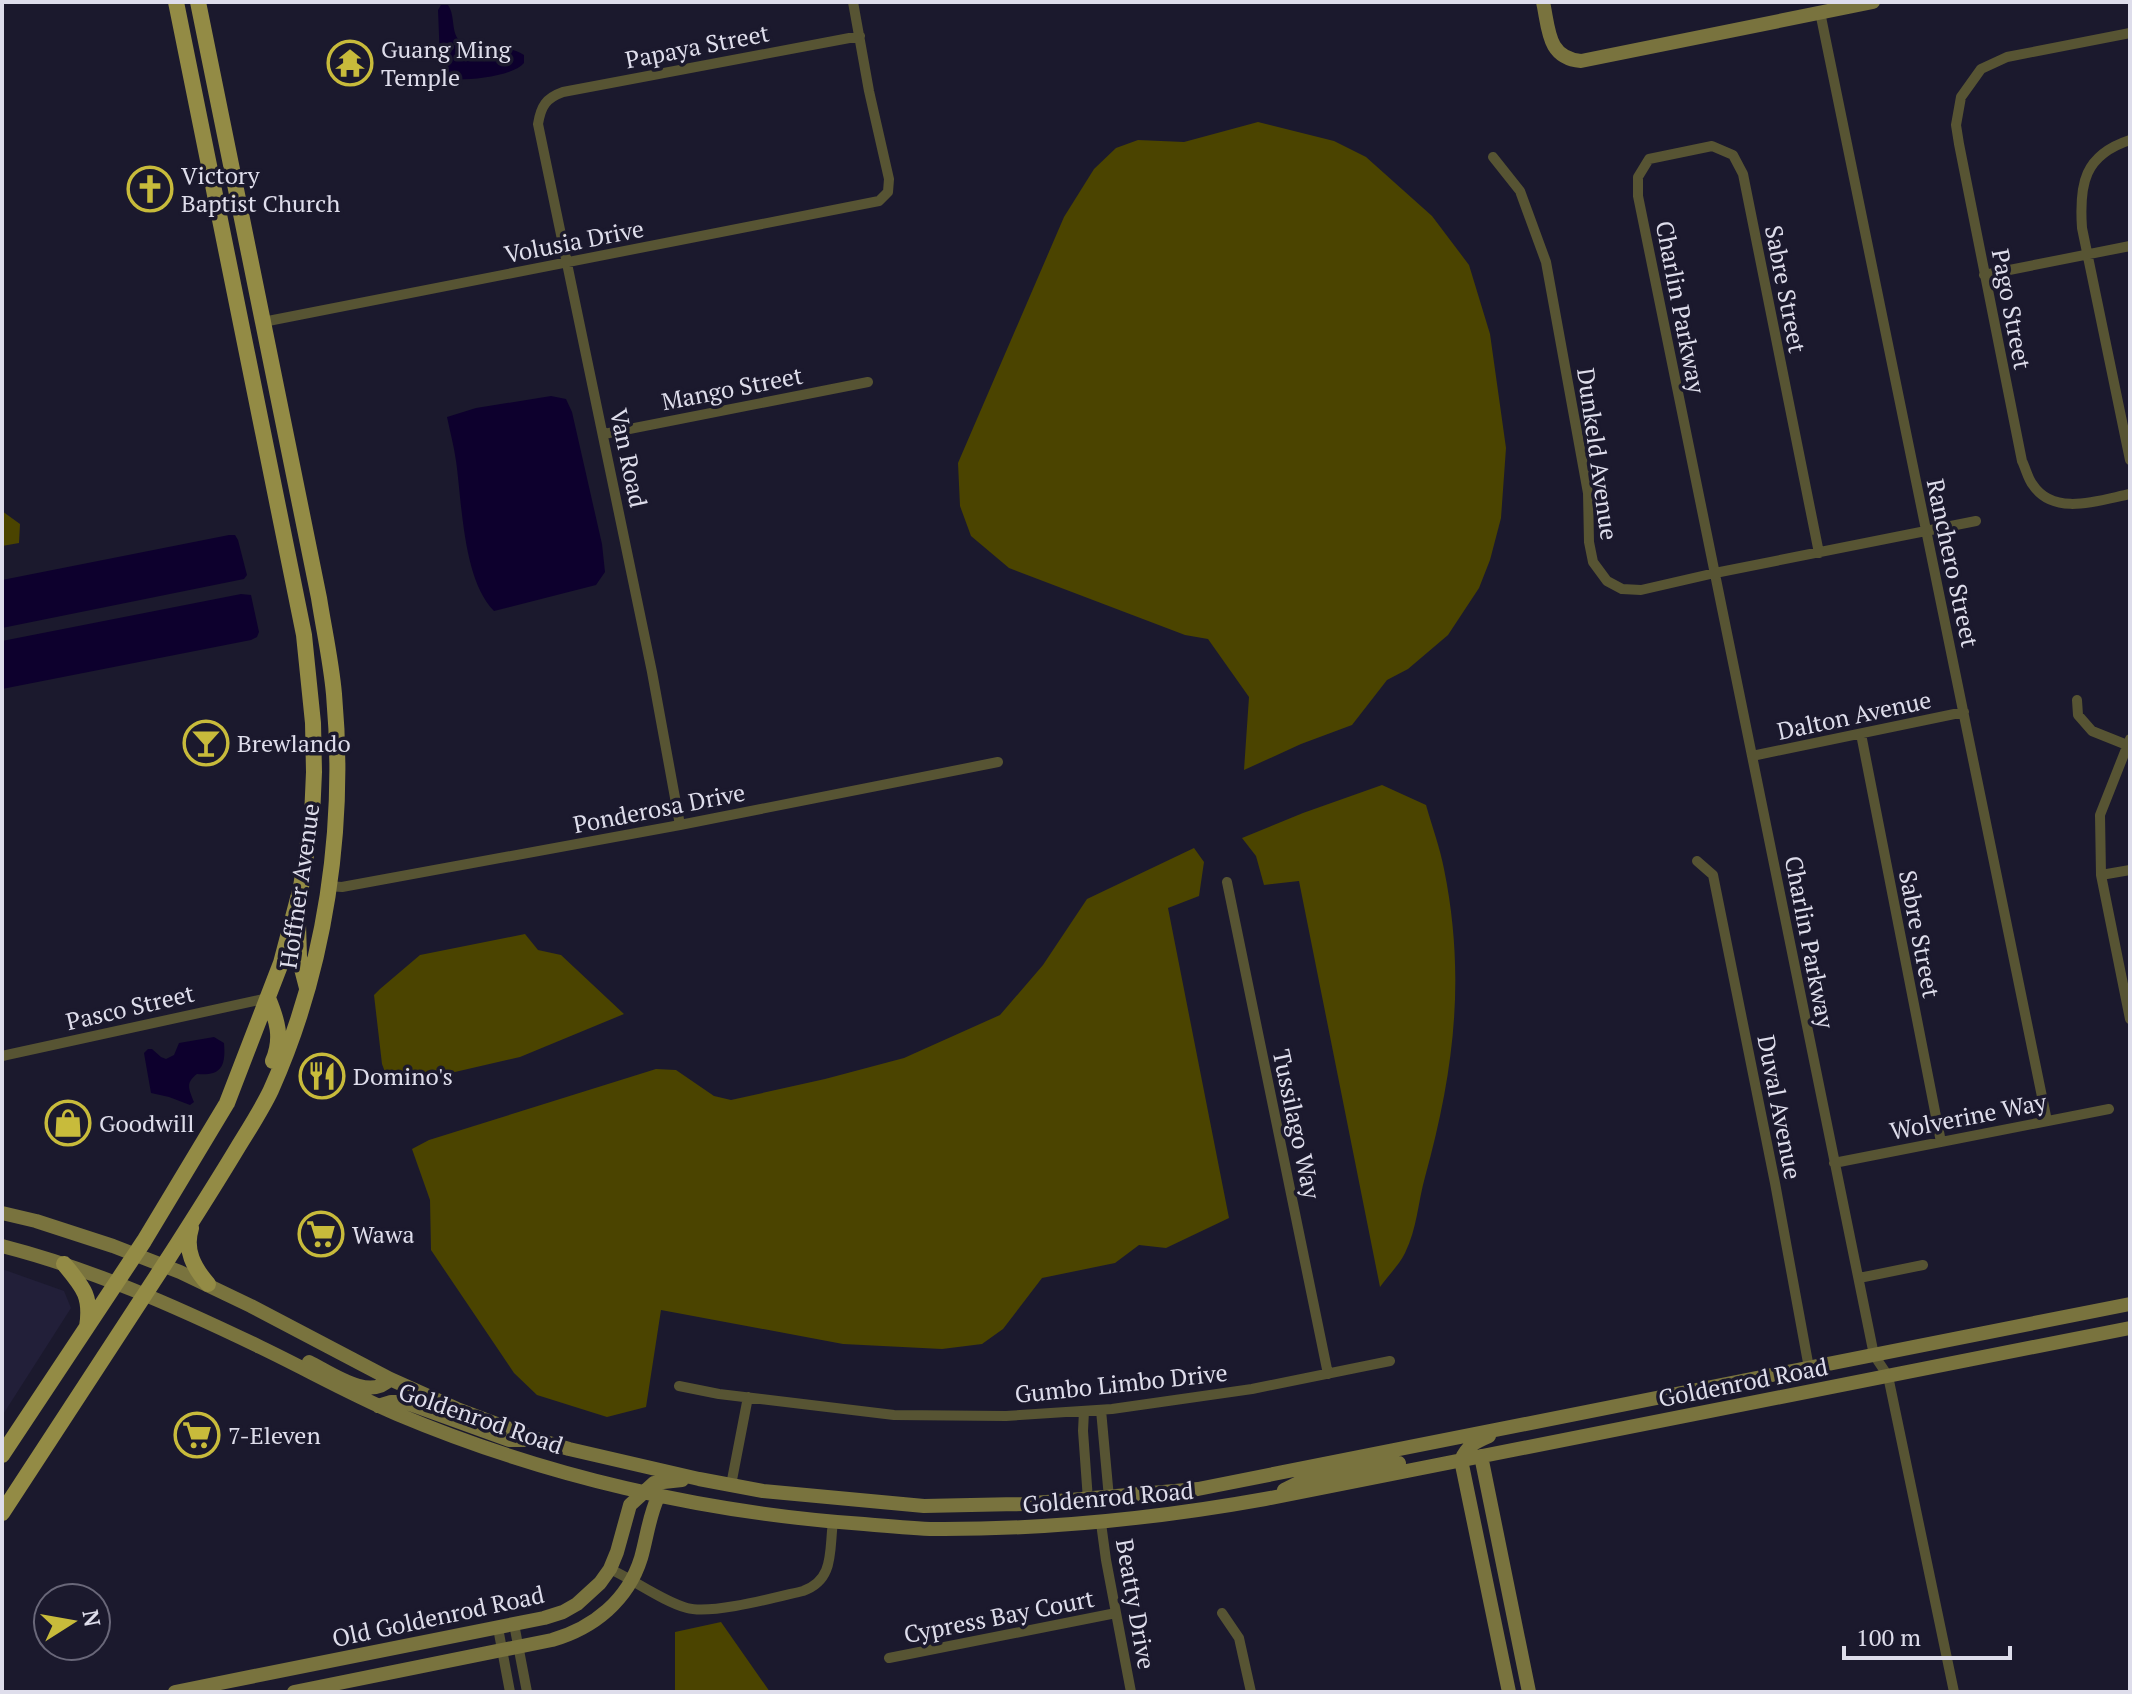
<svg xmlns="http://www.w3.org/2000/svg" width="2132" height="1694" font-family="'PT Serif',serif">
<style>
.built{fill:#221f39}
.green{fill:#4b4400}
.water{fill:#0d002d}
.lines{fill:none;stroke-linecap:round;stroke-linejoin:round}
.street{stroke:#575433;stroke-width:10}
.secondary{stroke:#79733e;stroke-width:14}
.primary{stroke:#938b45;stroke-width:16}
.labels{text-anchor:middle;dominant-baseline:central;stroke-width:7;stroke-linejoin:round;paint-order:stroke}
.street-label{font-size:24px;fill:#deddeb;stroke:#1b192d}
.poi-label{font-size:24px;fill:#deddeb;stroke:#1b192d;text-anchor:start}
</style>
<rect width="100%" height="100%" fill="#1b192d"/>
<path class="built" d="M2,1269L64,1291L71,1308L2,1416Z"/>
<path class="green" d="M1258,122L1334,141L1366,157L1432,216L1469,265L1490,334L1506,448L1501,518L1490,560L1479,588L1448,635L1408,669L1387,680L1352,725L1301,744L1244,770L1249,697L1208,639L1185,635L1009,568L971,536L960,506L958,463L1064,217L1094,169L1116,148L1138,140L1184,142Z
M2,511L20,524L19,543L2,546Z
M1382,785L1426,805C1432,826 1440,848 1444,869C1466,977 1454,1072 1425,1177C1418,1202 1417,1229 1405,1253C1399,1265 1388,1276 1380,1287L1299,881L1264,885L1256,856L1242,838L1303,813Z
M1194,848L1204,862L1199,896L1168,908L1229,1218L1166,1248L1139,1245L1115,1263L1042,1278L1003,1329L982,1344L942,1349L843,1344L661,1310L646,1407L607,1417L537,1395L514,1373L431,1250L430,1200L412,1149L429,1140L656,1069L676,1070L714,1096L731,1100L825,1079L904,1058L1000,1015L1043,965L1087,899Z
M525,934L538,950L561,955L624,1014L520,1057L403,1084L385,1072L382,1064L374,995L380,989L420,955Z
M721,1622L770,1692H675V1632Z"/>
<path class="water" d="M441,5H448C456,16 450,33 461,42C477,55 503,41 524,55V63C512,77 466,81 448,79L441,69L440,61L438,10Z
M551,396L566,399L572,412L602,544L605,572L596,585L494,611C463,580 462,503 456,461C454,446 450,432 447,417L476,408Z
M229,535H235L238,540L247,575L244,579L2,628V580Z
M241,594L251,595L259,632L257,637L251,640L2,689V641Z
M214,1037L224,1043C226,1067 221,1076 197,1074C185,1083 189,1089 194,1102L190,1105L169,1097L151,1093L145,1059L144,1053L148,1049H152L161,1057L166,1059L174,1055L179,1043Z"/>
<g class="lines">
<path class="street" d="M1820,12L2047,1121
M2130,33L2007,57L1981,69L1961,97L1956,125L1959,144L2022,461C2026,469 2028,479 2033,485C2054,517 2100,500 2130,494
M2130,140C2084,155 2079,184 2082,228L2130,460
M1493,157L1520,191L1546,262L1588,493L1589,542L1593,562L1607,581L1622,589L1641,590L1715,573L1976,521
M1984,275L2130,246
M263,322L879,201L888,192L889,179L869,91L853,2
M604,434L868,382
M1819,553L1743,174L1733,155L1712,146L1649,159L1638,177V196L1874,1355L1888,1376L1954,1692
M2077,700L2078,715L2092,731L2127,745
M1861,734L1941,1142
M2130,739L2100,815L2101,875L2130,1019
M1752,756L1964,712
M680,825L652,672L538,124C541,106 546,98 563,92L860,36
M1697,861L1713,875L1775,1183L1809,1368
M2101,875L2130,870
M1227,882L1328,1374
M328,886L342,887L680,825L998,762
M2,1056L268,998
M1834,1163L2109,1109
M1859,1278L1923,1265
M679,1386L719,1394L894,1415L1006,1416L1112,1409L1252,1389L1390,1361
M1101,1410L1109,1498
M1084,1411L1083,1431L1088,1500
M731,1485L748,1397
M1101,1523L1106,1560L1131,1692
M610,1569C634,1580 664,1602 687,1608C711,1615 777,1597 803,1591C835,1580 829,1550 833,1522
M1222,1613L1239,1638L1251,1692
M514,1624L527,1692
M498,1628L510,1692
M889,1658L1116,1613"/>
<path class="secondary" d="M1543,2C1549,29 1547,58 1581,61L1873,2
M2,1213L36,1221L113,1246L180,1272L251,1306L390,1379L457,1409L539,1440L569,1449L699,1479L763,1491L924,1506L1023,1504L1198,1489L2130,1304
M2,1246C92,1269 177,1307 260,1347C306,1369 350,1394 397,1414C544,1476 704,1513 864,1524C886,1526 908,1528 930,1529C1043,1530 1154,1519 1265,1499L2130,1328
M309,1362C330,1372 370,1402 390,1379
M378,1406L391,1402H404L509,1440H527
M1489,1436C1475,1442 1467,1446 1461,1460L1509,1692
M1481,1456L1529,1692
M1284,1490L1300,1482L1399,1463
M175,1692L544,1618L563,1612L577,1604L600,1583L610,1569L617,1552L630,1505L654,1483L682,1480
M294,1692L552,1640C594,1628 628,1600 641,1558C647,1537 649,1516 658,1497"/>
<path class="primary" d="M298,924L299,957L307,988
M268,998C277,1020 283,1038 273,1061
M191,1228C184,1250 194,1268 208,1284
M64,1264C83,1287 92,1296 87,1327
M2,1455L144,1241L227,1103L281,963L301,887L312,817L314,772L313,723L304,635L176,2
M2,1513C56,1430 110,1347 164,1265C189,1226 214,1187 238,1147C249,1129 262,1109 271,1090C326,967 346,827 334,694C331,661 324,630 319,598L198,2"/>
</g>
<defs>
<g id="temple-ring" transform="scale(2.3)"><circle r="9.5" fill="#1b192d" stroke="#c8bb3b" stroke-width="1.5"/><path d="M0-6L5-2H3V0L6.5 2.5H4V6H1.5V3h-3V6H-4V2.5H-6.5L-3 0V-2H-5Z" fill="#c8bb3b"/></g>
<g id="church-ring" transform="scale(2.3)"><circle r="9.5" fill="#1b192d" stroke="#c8bb3b" stroke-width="1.5"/><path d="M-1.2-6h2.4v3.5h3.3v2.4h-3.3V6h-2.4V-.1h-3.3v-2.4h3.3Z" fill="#c8bb3b"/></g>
<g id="bar-ring" transform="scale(2.3)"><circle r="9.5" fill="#1b192d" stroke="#c8bb3b" stroke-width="1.5"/><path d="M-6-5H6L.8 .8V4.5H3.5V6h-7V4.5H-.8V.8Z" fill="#c8bb3b"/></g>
<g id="restaurant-ring" transform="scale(2.3)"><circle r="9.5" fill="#1b192d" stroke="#c8bb3b" stroke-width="1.5"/><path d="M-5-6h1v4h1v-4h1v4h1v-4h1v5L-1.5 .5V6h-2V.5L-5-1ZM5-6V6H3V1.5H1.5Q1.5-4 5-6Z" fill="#c8bb3b"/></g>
<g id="shop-ring" transform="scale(2.3)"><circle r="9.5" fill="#1b192d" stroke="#c8bb3b" stroke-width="1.5"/><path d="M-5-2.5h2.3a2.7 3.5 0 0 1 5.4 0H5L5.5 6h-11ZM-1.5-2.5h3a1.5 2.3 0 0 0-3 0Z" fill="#c8bb3b"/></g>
<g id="supermarket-ring" transform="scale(2.3)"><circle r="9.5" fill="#1b192d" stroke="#c8bb3b" stroke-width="1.5"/><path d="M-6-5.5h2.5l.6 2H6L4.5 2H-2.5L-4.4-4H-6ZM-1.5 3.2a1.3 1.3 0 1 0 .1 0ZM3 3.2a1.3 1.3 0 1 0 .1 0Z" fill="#c8bb3b"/></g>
</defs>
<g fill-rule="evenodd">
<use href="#temple-ring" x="350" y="63"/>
<use href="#church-ring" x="150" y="189"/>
<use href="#bar-ring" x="206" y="743"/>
<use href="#restaurant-ring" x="322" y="1076"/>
<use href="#shop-ring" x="68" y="1123"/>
<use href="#supermarket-ring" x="321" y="1234"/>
<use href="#supermarket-ring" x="197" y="1435"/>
</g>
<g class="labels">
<g class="street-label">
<text transform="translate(697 46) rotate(-11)">Papaya Street</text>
<text transform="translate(574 241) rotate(-11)">Volusia Drive</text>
<text transform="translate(1786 289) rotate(79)">Sabre Street</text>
<text transform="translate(1681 307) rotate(79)">Charlin Parkway</text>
<text transform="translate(2012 309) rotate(79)">Pago Street</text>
<text transform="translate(732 388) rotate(-11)">Mango Street</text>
<text transform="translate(1598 454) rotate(82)">Dunkeld Avenue</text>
<text transform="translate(629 458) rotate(78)">Van Road</text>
<text transform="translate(1953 563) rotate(78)">Ranchero Street</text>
<text transform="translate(1854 715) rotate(-12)">Dalton Avenue</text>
<text transform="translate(659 808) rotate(-11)">Ponderosa Drive</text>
<text transform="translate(299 886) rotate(-82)">Hoffner Avenue</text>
<text transform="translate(1920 934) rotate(79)">Sabre Street</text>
<text transform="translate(1810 942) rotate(79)">Charlin Parkway</text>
<text transform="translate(130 1007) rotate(-13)">Pasco Street</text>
<text transform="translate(1780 1107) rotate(79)">Duval Avenue</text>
<text transform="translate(1968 1116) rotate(-11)">Wolverine Way</text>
<text transform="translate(1297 1124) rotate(78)">Tussilago Way</text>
<text transform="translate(1743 1382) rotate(-11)">Goldenrod Road</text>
<text transform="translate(1121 1383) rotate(-6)">Gumbo Limbo Drive</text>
<text transform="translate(481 1418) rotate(19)">Goldenrod Road</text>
<text transform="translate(1108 1497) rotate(-5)">Goldenrod Road</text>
<text transform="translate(1136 1604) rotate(80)">Beatty Drive</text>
<text transform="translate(438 1616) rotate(-12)">Old Goldenrod Road</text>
<text transform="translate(999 1616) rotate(-11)">Cypress Bay Court</text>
</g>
<g class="poi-label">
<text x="381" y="49">Guang Ming<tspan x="381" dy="28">Temple</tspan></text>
<text x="181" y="175">Victory<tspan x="181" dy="28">Baptist Church</tspan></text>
<text x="237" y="743">Brewlando</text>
<text x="353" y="1076">Domino's</text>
<text x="99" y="1123">Goodwill</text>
<text x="352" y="1234">Wawa</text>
<text x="228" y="1435">7-Eleven</text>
</g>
</g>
<rect width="2132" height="1694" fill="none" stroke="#deddeb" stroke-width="8"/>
<g transform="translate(72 1622) rotate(79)"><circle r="38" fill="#1b192d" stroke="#696779" stroke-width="2"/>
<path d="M0-6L14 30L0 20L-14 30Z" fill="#c8bb3b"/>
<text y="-12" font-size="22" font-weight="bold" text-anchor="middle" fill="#deddeb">N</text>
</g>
<path d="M1844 1646v12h166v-12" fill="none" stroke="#deddeb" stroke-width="4"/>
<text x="1856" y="1646" font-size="24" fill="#deddeb" stroke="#1b192d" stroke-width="6" paint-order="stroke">100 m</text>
</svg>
